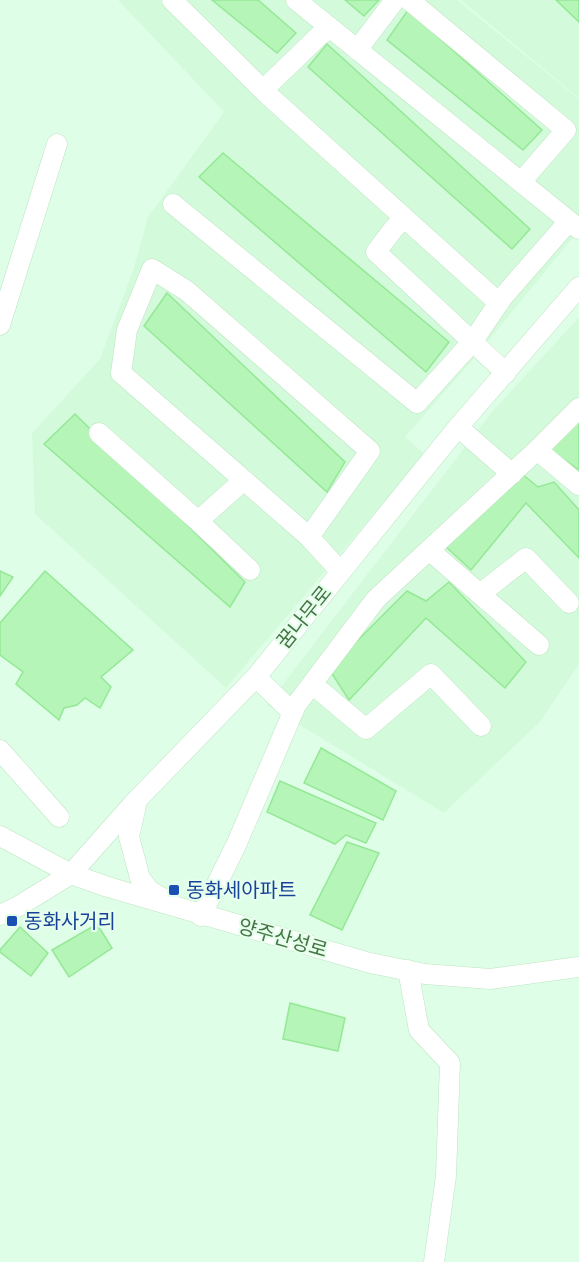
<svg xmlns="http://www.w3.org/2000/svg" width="579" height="1262" font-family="Helvetica,'Noto Sans KR',sans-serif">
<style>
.residential{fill:#d3fbdb}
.building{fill:#b5f5b7;stroke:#94e896;stroke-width:1.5}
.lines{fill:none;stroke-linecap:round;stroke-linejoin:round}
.minor-casing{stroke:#bde4c1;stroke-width:21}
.minor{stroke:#fff;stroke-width:20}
.transit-dot{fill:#1a4fb4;stroke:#e6ffec;stroke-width:2}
.labels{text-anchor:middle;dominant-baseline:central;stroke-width:4.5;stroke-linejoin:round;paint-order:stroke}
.street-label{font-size:20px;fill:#457545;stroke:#e6ffec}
.transit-label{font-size:20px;fill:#164399;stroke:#e6ffec;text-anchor:start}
</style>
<rect width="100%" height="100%" fill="#dffee7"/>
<path class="residential" d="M118,0H457L579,99V230L476,356L405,437L425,454L226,688L35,514L32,433L100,359L133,271L148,217L224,112Z
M461,0H579V98Z
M579,317V664L540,722L444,813L267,705L491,413Z"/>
<path class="building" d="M212,0H258L296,33L277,53Z
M345,0H379L364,16Z
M556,0H579V22Z
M408,10L542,130L523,150L387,40Z
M327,44L530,229L512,249L308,67Z
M223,153L449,342L426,372L199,177Z
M167,293L345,462L327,492L144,326Z
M75,414L245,582L230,607L44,444Z
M579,419V470L549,449Z
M522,474L538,487L554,482L579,510V558L526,503L471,570L445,546Z
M0,571L13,577L0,596Z
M45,571L133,650L101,677L111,687L100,708L85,698L77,705L64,708L59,720L16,684L23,672L0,655V623Z
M449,582L526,662L505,688L426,618L349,700L329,669L407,591L426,601Z
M321,748L396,791L383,820L304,783Z
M280,781L376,823L366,843L346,835L335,844L267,812Z
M347,842L379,853L342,930L310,915Z
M97,924L112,948L69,977L52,950Z
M20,927L48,953L31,976L0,952V950Z
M290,1003L345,1018L338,1051L283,1039Z"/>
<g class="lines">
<g class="minor-casing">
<path id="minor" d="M172,0L268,95L499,303
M296,0L579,229
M409,0L566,130L521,182
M357,50L395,0
M263,90L320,35L330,28
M173,204L417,403L473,341L502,298L569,221
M405,219L395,227L376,252L506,373
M0,325L57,144
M458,427L512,474
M99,433L198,521
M537,450L579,485
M244,480L198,521L250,570
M309,537L370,451L187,291L152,269L127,330L121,373L309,537L340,571
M429,550L539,645
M480,594L526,558L569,603
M256,677L292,712
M312,684L366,729L431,674L481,726
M0,750L59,817
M137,801L129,837L140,878L149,890L164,899
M0,836L71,874L108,887L370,963L425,974L490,979L579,967
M0,915L17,907L71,874L132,805L256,677L458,427L579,287
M201,916L237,843L296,705L376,599L537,450L579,408
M408,970L419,1030L450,1063L446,1176L434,1262"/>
</g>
<use href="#minor" class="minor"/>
</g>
<g class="transit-dot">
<rect x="168" y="884" width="12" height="12" rx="3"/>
<rect x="6" y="915" width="12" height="12" rx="3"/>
</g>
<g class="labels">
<g class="street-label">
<text transform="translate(304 617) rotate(-51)">꿈나무로</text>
<text transform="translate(283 938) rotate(16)">양주산성로</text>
</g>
<g class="transit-label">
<text x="186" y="890">동화세아파트</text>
<text x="24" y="921">동화사거리</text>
</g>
</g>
</svg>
